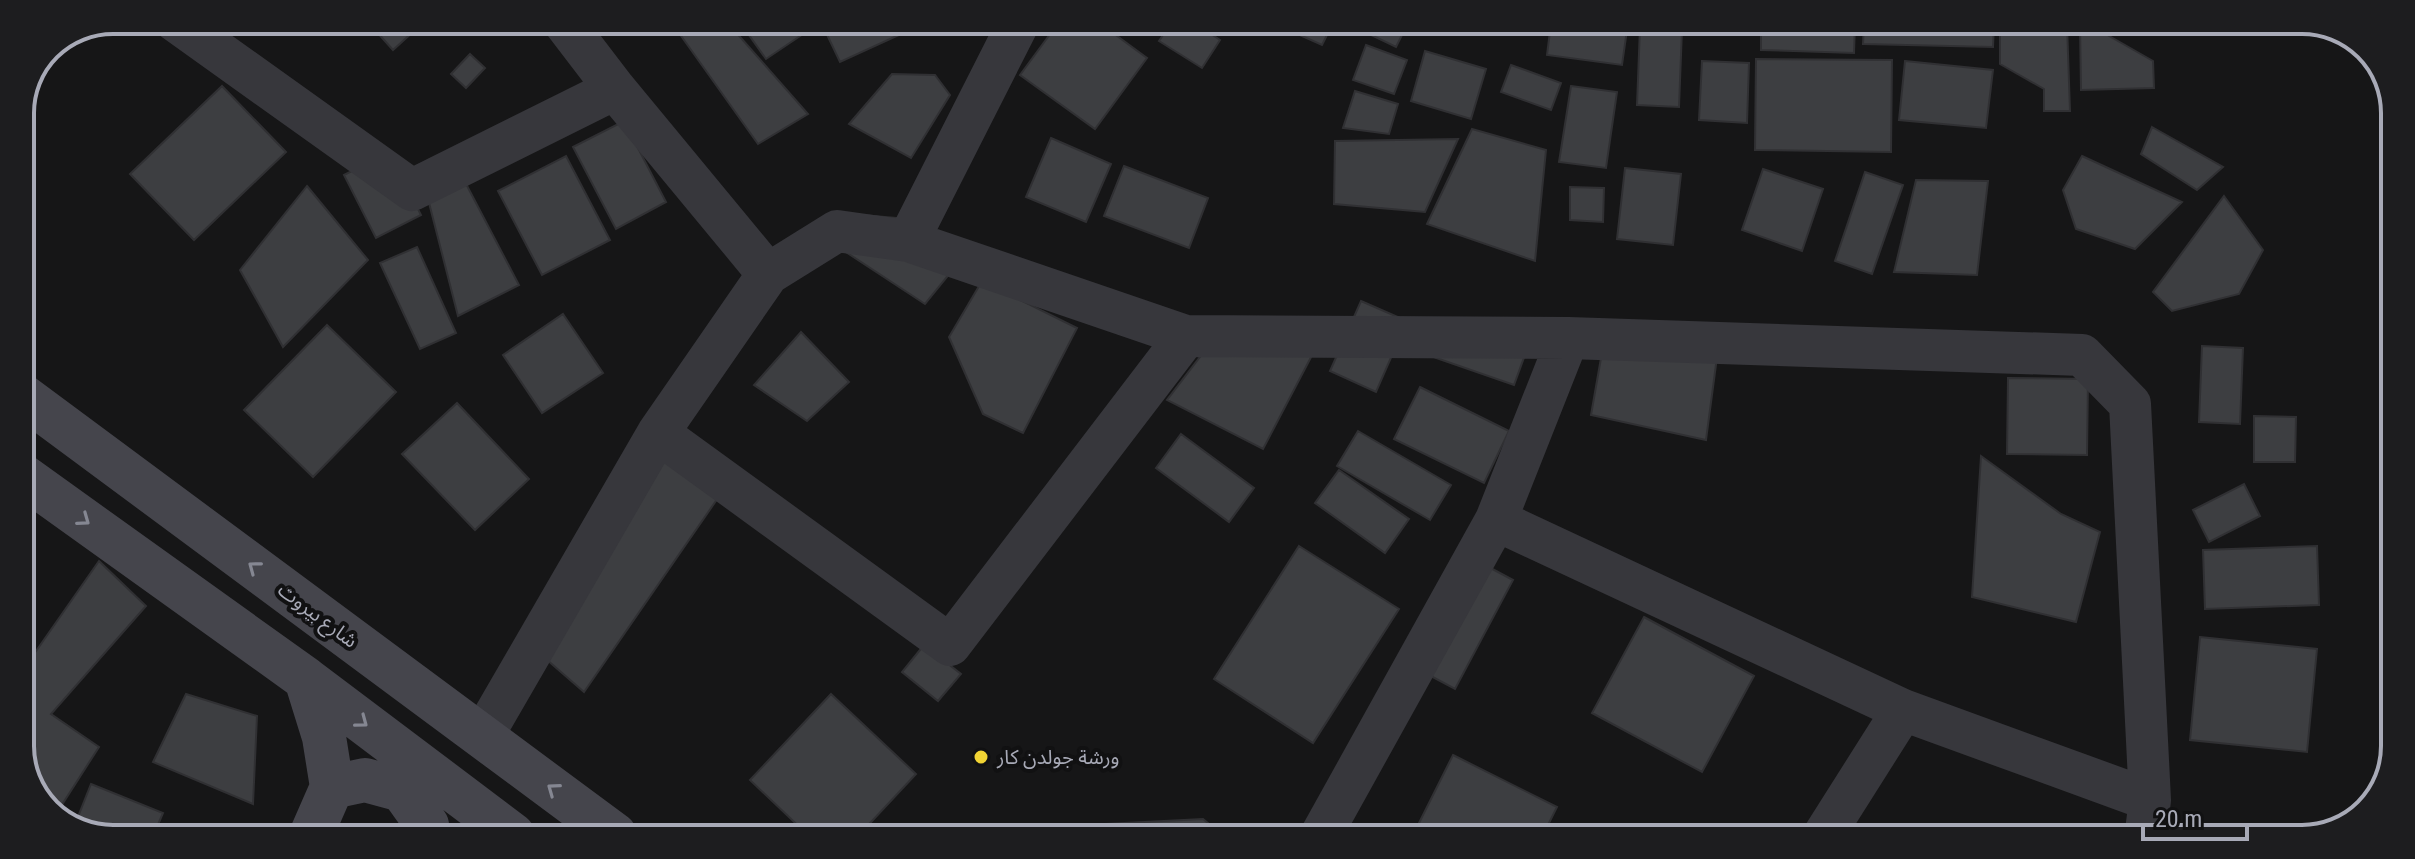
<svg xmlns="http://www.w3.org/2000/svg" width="2415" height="859" font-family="'Roboto Condensed','Noto Sans Arabic',sans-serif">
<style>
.building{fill:#3d3e41;stroke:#303033;stroke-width:2}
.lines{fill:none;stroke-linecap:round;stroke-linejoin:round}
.street{stroke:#37373c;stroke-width:42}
.secondary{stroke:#45454c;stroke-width:44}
.oneway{stroke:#858792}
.poi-dot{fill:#f1d434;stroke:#111112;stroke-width:3}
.labels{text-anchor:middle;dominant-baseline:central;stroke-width:8;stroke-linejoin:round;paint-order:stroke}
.street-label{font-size:20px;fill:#a8aab7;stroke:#111112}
.poi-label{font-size:20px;fill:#a8aab7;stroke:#111112;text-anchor:start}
.rim{fill:none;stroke:#a8aab7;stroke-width:4}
</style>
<rect width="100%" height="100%" fill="#161617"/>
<path class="building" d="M367,21H425L393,50Z
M695,21H726L808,114L758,144L679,33Z
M739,21L808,22L812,28L766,59Z
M821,22H909L912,29L840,62Z
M1059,22H1098L1147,58L1095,129L1020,75Z
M1172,22H1193L1220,40L1202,68L1159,41Z
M1273,23H1333L1322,45Z
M1368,23H1408L1396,47L1363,31Z
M1430,23H1458L1452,34Z
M1551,23H1628L1622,65L1547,55Z
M1761,24H1855L1854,53L1761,50Z
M1864,24H1994L1993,47L1863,44Z
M2000,24H2067L2070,111H2044V89L2000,64Z
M2080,24H2088L2153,61L2154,88L2081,90Z
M1640,27L1682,29L1679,107L1637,105Z
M1366,45L1407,60L1394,94L1353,80Z
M1425,51L1486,69L1471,119L1411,101Z
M470,54L485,68L466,88L451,74Z
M1756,59L1892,60L1891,152L1755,150Z
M1702,61L1749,63L1747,123L1699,120Z
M1905,61L1993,70L1986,128L1899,120Z
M1511,65L1561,83L1551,110L1501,92Z
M892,74L935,75L950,95L911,158L849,124Z
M222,86L286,152L194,240L130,174Z
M1571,86L1617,92L1606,168L1559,162Z
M1355,91L1398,104L1389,134L1343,128Z
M624,121L666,202L616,229L573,147Z
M2152,127L2223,167L2197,190L2141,154Z
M1472,129L1546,150L1535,261L1427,224Z
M1051,138L1111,164L1086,222L1026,197Z
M1458,139L1425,212L1334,204L1335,141Z
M389,152L421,215L376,238L344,175Z
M566,156L610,240L542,275L498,191Z
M2082,156L2182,202L2135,249L2076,229L2063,190Z
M1124,166L1208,198L1189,248L1104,216Z
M1625,168L1681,174L1673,245L1617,239Z
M1763,169L1823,189L1802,251L1742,230Z
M1865,172L1903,185L1872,274L1835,261Z
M464,180L519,285L458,316L427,195Z
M1916,180L1988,181L1977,275L1894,272Z
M307,186L368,260L283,347L240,270Z
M1570,187L1604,188L1603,222L1570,220Z
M2224,196L2263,250L2239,294L2172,311L2153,292Z
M850,214L908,219L968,251L925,304L823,237Z
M417,247L456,333L420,349L380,263Z
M982,281L1077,328L1023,433L983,414L949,337Z
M1361,301L1407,321L1376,392L1330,371Z
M563,314L603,373L542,413L503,355Z
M327,325L396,392L313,477L244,410Z
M1534,330L1514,385L1419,352Z
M801,332L849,382L807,421L754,385Z
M1213,340H1320L1263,449L1167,400Z
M1604,341L1717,357L1706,440L1591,415Z
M2202,346L2243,348L2240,424L2199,422Z
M2008,378L2088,379L2087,455L2007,454Z
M1420,387L1509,431L1484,483L1394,439Z
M457,403L529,479L475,530L402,454Z
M2254,416L2296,417L2295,462H2254Z
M1358,431L1451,485L1430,520L1337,466Z
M1181,434L1254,488L1229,522L1156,468Z
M677,439L729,482L584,692L546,659Z
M1981,456L2061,514L2100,532L2076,622L1972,597Z
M1339,470L1409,519L1385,553L1315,503Z
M2244,484L2260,516L2209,542L2193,510Z
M1299,546L1399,609L1313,743L1214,679Z
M2317,546L2319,605L2205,609L2203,550Z
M99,561L146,606L51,714L99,747L56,814L40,803L20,752V674Z
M1485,565L1513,580L1455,689L1427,674Z
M1644,617L1754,676L1702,772L1592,713Z
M2200,637L2317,649L2307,752L2190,740Z
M924,645L961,674L938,701L902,672Z
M186,694L257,716L253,804L153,762Z
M831,694L916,774L858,836H809L750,780Z
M1453,755L1557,807L1542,837H1412Z
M91,784L163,813L154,834H84L74,827Z
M1203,819L1225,837L1092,836L1105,824Z
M1895,826L1918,838H1888Z"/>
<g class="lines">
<path class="street" d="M174,20L412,190L615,89
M908,241L1019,22
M768,274L837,231L908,241L1186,336L1568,338L2082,355L2130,404L2150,800L2145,839
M658,433L950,645L1186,336
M1496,520L1903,710L2150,800
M482,737L658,433L768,274L615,89L563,21
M1320,837L1496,520L1568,338
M1822,838L1903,710"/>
<path class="secondary" d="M20,394L615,835
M20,474L306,679L513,835
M306,679L324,737L332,787L311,835
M332,787L365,780L402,790L427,825V835"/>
</g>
<defs><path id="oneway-chevron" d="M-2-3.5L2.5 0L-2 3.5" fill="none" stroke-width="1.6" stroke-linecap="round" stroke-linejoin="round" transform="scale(2)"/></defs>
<g class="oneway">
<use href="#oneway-chevron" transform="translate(84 520) rotate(36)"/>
<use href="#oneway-chevron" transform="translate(254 567) rotate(-143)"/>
<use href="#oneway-chevron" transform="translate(362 722) rotate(37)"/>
<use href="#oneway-chevron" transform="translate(553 789) rotate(-144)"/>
</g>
<circle class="poi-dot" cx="981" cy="757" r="8"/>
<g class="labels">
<g class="street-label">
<text transform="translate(318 615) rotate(37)">شارع بيروت</text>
</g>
<g class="poi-label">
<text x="997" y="757">ورشة جولدن كار</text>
</g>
</g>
<path d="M0 0H2415V859H0ZM113 34H2302A79 79 0 0 1 2381 113V746A79 79 0 0 1 2302 825H113A79 79 0 0 1 34 746V113A79 79 0 0 1 113 34Z" fill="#1d1d1f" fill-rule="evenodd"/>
<path class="rim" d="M113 34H2302A79 79 0 0 1 2381 113V746A79 79 0 0 1 2302 825H113A79 79 0 0 1 34 746V113A79 79 0 0 1 113 34Z"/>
<path d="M2143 827v12h104v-12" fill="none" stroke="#a8aab7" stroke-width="4"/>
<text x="2155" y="827" font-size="24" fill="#a8aab7" stroke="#111112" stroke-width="6" paint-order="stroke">20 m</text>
</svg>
